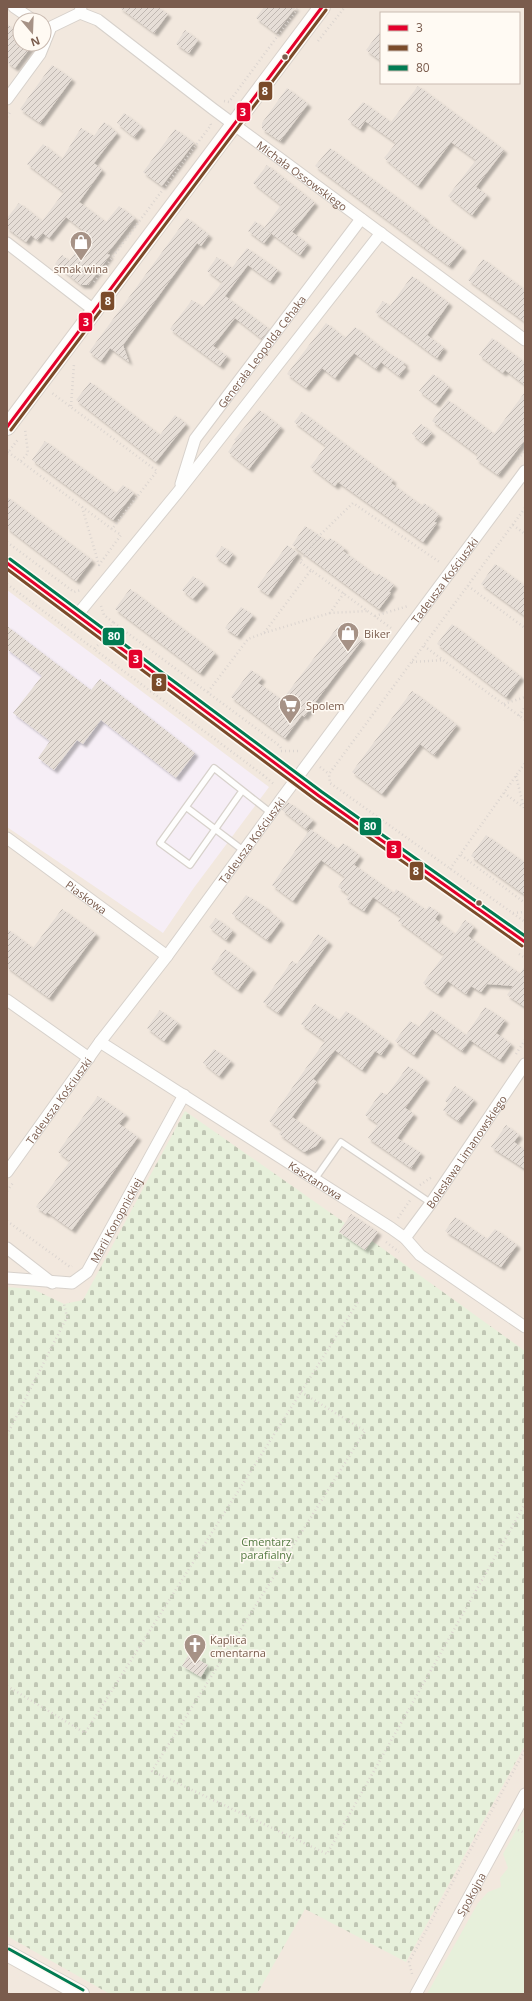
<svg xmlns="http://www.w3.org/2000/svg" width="532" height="2001" font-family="'Open Sans',sans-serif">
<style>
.residential{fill:#f2e8de;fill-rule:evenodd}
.education{fill:#f6eef6}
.grass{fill:#e7f0db}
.cemetery{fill:url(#cemetery-stones)}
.building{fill:url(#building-hatch);filter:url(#shadow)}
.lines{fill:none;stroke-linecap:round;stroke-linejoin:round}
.lane-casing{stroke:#d7d1cb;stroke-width:8}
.street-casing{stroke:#d7d1cb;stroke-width:13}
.secondary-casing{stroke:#d9d2cb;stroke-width:18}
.path{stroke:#dcd5d0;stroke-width:2.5;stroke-dasharray:1 3;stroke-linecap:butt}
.lane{stroke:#fefefd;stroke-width:5.5}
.street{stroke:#fefefd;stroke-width:11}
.secondary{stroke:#fefefd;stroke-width:16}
.bus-1-casing{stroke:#fffaf3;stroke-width:6}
.bus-2-casing{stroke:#fffaf3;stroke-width:6}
.bus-3-casing{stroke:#fffaf3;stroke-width:6}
.bus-1{stroke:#e4002b;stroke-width:3}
.bus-2{stroke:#7a4b2a;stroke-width:3}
.bus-3{stroke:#017b52;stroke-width:3}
.bus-dot{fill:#7a5c4d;stroke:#fffaf3;stroke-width:1.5}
.labels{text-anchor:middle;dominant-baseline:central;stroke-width:3;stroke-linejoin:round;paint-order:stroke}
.street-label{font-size:11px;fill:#7a5c4d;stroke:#fffaf3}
.poi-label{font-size:11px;fill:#7a5c4d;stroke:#fffaf3;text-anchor:start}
.park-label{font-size:11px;fill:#537a41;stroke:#fffaf3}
.line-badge{stroke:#fffaf3;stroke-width:1.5}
.badge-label{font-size:11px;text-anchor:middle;font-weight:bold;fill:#fff}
</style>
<defs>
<pattern id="cemetery-stones" width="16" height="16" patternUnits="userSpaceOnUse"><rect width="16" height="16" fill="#e7f0db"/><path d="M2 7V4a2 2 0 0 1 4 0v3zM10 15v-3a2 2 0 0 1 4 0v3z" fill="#c0c6b4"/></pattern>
<pattern id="building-hatch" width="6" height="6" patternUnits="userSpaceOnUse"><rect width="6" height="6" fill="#e6ded7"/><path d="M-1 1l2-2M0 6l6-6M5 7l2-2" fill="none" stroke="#bfb7b1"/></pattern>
<filter id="shadow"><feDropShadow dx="3.5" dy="3.5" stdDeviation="1" flood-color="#0004"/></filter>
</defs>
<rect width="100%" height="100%" fill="#f9f5f0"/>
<path class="residential" d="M7,7H525V1994H7ZM381,13H519V83H381ZM20,20H44V44H20Z"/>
<path class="education" d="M7,590L269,787L193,889L163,933L7,827Z"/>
<path class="grass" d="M525,1814V1994H427L478,1903L488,1892L501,1887L500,1878L508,1868L503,1854Z"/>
<path class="cemetery" d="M185,1111L345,1223L339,1232L365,1250L372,1241L525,1351V1745L406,1962L305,1909L257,1994H110L7,1936V1287L33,1289L64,1304L83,1300Z"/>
<path class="building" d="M119,7H158L168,14L154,33Z
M264,7H296L276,33L256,18Z
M7,24L20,34V44H33L15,68L7,62Z
M185,30L198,40L189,53L176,44Z
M381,30V61L366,50Z
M52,65L72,79L40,123L20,109Z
M418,86L504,150L476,187L487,195L472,215L448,196L476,160L451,142L418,186L384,158L396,143L365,121L360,129L348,120L363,102L391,122Z
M287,88L308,104L280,141L262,129V123Z
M124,113L142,127L134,137L117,123Z
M104,122L117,133L94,163L102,170L79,202L106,222L119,206L135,218L107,254L110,255L88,285H81L55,264L62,255L69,261L89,235L66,217L49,238L43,233L37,240L31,235L26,242L7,228V218L19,203L42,221L64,192L27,164L43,144L62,159L81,128L94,136Z
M175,129L194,143L162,186L143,172Z
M330,148L425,218L424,220L463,248L449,266L315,166Z
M267,165L315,203L292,232L308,244L300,255L264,228L281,205L253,183Z
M187,218L209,235L201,246L197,243L123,345L129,362L110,348L101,361L89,352Z
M255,221L271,234L264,243L248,231Z
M247,248L278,270L270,281L248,265L225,296L269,329L262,339L235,318L213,346L227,356L220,366L170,329L192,300L203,307L222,282L207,271L217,257L232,268Z
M483,259L525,290V322L468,280Z
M412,276L449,303L427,335L444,348L437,358L375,312L383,301L390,306Z
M326,323L345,338L355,327L387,352L405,363L403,365L406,367L399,376L381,362L376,369L354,353L335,378L322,368L306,388L287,374Z
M492,338L525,363V385L505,370L503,373L479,355Z
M433,374L449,387L436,404L419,391Z
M90,382L160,435L175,415L186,424L156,462L76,400Z
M525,392V440L498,475L476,459L478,455L432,421L448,400L494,434Z
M259,410L281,427L249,469L228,452L236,441L234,440Z
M302,412L393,480L391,483L422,506L424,503L439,515L434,522L437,523L423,542L338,482L335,486L310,467L326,446L294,422Z
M421,424L432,433L423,443L412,434Z
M45,441L116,493L123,485L134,493L113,520L32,460Z
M7,497L92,560L76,581L7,528Z
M305,526L327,541L330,538L345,549L343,551L377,576L379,574L394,585L389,592L391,593L379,609L292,545Z
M287,545L298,553L268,595L257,587Z
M222,546L233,554L226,564L215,556Z
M495,564L525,586V616L481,584Z
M193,576L205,585L193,599L182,590Z
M130,589L215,653L200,673L115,609Z
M241,607L253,615L237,636L225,628Z
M340,624L362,640L304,717L302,715L285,738L231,697L251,670L262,678L258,683L282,700Z
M452,624L521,677L506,697L437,644Z
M7,626L91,690L100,679L195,753L176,778L101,720L83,744L77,740L54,770L38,758L50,741L13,713L42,676L7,649Z
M412,691L457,725L434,755L420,744L382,794L352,772Z
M288,802L313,820L306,829L282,810Z
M310,829L338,849L343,843L360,856L354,865L394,893L396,889L426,910L429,906L439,913L435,919L455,934L465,920L474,927L468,936L520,974L525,966V1007L507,995L513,986L487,984L481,992L471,986L466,994L448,981L438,994L423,983L444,955L398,921L401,917L373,897L364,911L346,899L349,895L338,887L345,877L321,860L293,901L272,885Z
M486,835L525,863V895L471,856Z
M246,895L267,908L266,909L281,921L267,940L232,914Z
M62,909L96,934L49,998L7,967V929L33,948Z
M216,918L233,931L226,940L209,927Z
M318,934L329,942L278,1013L263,1002L292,961L297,964Z
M225,949L253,970L238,990L211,969Z
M315,1004L339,1020L346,1011L390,1042L381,1055L375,1051L362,1070L335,1050L313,1079L317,1082L292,1117L322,1138L316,1146L304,1152L279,1134L282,1130L269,1121L325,1041L301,1024Z
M485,1007L505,1020L496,1033L511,1044L500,1060L470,1040L462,1051L432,1029L414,1055L395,1041L410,1021L419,1027L431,1010L466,1035Z
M160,1010L178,1023L164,1041L147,1028Z
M214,1049L231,1061L219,1076L203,1063Z
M408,1066L426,1079L405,1108L414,1114L397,1138L421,1153L411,1168L368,1138L378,1124L365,1115L381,1092L387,1095Z
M455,1086L474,1100L458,1121L443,1110L448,1103L445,1101Z
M98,1096L126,1115L119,1124L138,1137L72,1230L47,1212L46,1214L36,1207L70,1161L58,1152Z
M506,1125L519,1135L514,1142L525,1150V1169L491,1147Z
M351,1214L378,1232L365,1250L339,1232Z
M455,1217L487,1239L495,1229L517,1245L501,1267L445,1231Z
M189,1654L208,1665L201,1677L182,1666Z"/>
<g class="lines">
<g class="lane-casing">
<path id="lane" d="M242,791L190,865L160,843L214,768L271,813
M186,807L244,851
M315,1179L341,1142L431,1203"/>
</g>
<g class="street-casing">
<g id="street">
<path d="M14,7L33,20"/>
<path id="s1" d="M80,13L98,20L213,109L525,340"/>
<path d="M44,44L51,27L80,13L81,7"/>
<path d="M7,99L40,54L44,44"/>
<path d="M7,243L95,311"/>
<path id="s2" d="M181,484L195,439L361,219"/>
<path d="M7,563L319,796L525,942"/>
<path d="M78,614L178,492L381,233"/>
<path id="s3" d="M7,838L167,956"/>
<path d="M7,1000L89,1058"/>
<path id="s4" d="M100,1042L391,1228L405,1238L420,1255L525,1327"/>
<path id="s5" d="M7,1172L100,1042L167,956L282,798L525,471"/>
<path id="s6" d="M405,1238L431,1203L525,1064"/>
<path d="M7,1248L52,1283"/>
<path id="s7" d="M7,1278L72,1283L87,1272L184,1095"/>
<path id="s8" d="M416,1994L525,1794"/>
</g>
</g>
<g class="secondary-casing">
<path id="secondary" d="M7,427L322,7
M7,1953L81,1994"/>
</g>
<path class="path" d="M318,41L345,7
M224,101L229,102L299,7
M7,117L11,111
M94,282L211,125L210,122
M71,406L74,364
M8,452L112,529L157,471L52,393
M7,454L19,438
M518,459L525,451
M21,461L28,453L25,429
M82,507L99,565L121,535L112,529
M525,508L329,774L330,783L525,922
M513,525L525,534
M7,542L74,592L81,590
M311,570L300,562L320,535L353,503L441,563
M7,584L94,649
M468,586L525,628
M344,593L330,613L367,611
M101,606L104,615L114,623
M375,616L408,606
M111,626L114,623L280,746L282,750
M264,633L330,613
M98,645L94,649L263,775
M424,646L525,720
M412,662L443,660
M208,692L248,639L264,633L311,570L391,628
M504,704L525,697
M519,716L525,707
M281,751H299
M320,767L329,774
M263,775L275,785
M516,776L524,808
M504,793L523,807
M461,855L525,903
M450,869L525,763
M513,913L525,912
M519,954L525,958
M516,1054L525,1040
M420,1185L432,1177
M7,1191L13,1183
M398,1218L411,1199
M7,1221L70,1267L72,1266
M386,1242L399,1252
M301,1392L365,1431L152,1771L327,1854L525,1504
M7,1435L67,1317L64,1304
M7,1686L85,1733L358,1302
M518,1830L525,1833
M412,1974L409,1962L525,1750"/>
<use href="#lane" class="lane"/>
<use href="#street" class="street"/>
<use href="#secondary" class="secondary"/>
<g class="bus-1-casing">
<path id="bus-1" d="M7,427L322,7
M7,563L319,796L525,942"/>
</g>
<g class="bus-2-casing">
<path id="bus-2" d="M11,430L326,10
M7,569L316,800L522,946"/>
</g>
<g class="bus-3-casing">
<path id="bus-3" d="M10,559L322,792L525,936
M9,1949L83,1990"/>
</g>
<use href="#bus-1" class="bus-1"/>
<use href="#bus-2" class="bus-2"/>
<use href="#bus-3" class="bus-3"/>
</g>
<defs>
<g id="shop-pin" transform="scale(1.15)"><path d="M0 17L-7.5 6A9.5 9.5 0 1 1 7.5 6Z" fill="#a69286" stroke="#fffaf3"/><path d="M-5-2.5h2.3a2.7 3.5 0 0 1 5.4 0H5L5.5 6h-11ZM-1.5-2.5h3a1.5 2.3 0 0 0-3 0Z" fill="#fff"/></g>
<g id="supermarket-pin" transform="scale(1.15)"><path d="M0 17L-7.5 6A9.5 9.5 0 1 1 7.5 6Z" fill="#a69286" stroke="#fffaf3"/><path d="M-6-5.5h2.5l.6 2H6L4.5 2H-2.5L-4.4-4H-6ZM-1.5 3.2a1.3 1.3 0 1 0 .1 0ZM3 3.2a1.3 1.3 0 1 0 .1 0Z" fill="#fff"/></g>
<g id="church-pin" transform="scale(1.15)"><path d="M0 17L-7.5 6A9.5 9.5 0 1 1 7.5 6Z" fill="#a69286" stroke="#fffaf3"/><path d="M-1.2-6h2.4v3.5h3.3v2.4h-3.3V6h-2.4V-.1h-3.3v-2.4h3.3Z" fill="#fff"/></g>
</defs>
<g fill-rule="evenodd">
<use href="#shop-pin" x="81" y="242"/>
<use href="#shop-pin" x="348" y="633"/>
<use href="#supermarket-pin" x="290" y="705"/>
<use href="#church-pin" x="195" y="1645"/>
</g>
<g class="bus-dot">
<circle cx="285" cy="57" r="3.5"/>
<circle cx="479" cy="903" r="3.5"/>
</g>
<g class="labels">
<g class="street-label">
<text stroke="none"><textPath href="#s1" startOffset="276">Michała Ossowskiego</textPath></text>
<text stroke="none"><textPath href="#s2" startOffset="157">Generała Leopolda Cehaka</textPath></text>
<text stroke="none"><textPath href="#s5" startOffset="736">Tadeusza Kościuszki</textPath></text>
<text stroke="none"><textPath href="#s5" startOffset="412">Tadeusza Kościuszki</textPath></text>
<text stroke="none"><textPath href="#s3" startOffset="99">Piaskowa</textPath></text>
<text stroke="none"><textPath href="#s5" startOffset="88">Tadeusza Kościuszki</textPath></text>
<text stroke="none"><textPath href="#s6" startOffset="106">Bolesława Limanowskiego</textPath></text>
<text stroke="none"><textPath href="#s4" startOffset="256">Kasztanowa</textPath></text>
<text stroke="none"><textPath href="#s7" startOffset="143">Marii Konopnickiej</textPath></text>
<text stroke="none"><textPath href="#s8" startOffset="114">Spokojna</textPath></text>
</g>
<g class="poi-label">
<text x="81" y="268" text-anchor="middle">smak wina</text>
<text x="364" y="633">Biker</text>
<text x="306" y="705">Spolem</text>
<text x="210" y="1639">Kaplica<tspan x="210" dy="13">cmentarna</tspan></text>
</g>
<g class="park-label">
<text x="266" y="1541">Cmentarz<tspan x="266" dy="13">parafialny</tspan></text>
</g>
</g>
<g class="line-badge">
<rect x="258" y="81" width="15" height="20" rx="4" fill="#7a4b2a"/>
<rect x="236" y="102" width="15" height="20" rx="4" fill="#e4002b"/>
<rect x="100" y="291" width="15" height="20" rx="4" fill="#7a4b2a"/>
<rect x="78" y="312" width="15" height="20" rx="4" fill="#e4002b"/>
<rect x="102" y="627" width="23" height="19" rx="4" fill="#017b52"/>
<rect x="128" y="649" width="15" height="20" rx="4" fill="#e4002b"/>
<rect x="151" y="673" width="16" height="19" rx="4" fill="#7a4b2a"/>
<rect x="359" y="817" width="23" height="19" rx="4" fill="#017b52"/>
<rect x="386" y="840" width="16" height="19" rx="4" fill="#e4002b"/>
<rect x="409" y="861" width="15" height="20" rx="4" fill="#7a4b2a"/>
</g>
<g class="badge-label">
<text x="265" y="95">8</text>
<text x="243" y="116">3</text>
<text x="108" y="305">8</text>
<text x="86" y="326">3</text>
<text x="114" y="640">80</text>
<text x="136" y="663">3</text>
<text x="159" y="686">8</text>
<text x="370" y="830">80</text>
<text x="394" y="853">3</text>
<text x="416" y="875">8</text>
</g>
<rect width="532" height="2001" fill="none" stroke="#7a5c4d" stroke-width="16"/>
<rect x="380" y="12" width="140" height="72" fill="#fffaf3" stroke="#cabbb1"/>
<rect x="388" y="25" width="20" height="6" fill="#e4002b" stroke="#cabbb1"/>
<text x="416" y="32" font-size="12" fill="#7a5c4d">3</text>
<rect x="388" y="45" width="20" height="6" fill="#7a4b2a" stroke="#cabbb1"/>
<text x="416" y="52" font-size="12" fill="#7a5c4d">8</text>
<rect x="388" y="65" width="20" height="6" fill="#017b52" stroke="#cabbb1"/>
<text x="416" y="72" font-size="12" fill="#7a5c4d">80</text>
<g transform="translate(32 32) rotate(161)"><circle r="19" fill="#fffaf3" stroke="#cabbb1"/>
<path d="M0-3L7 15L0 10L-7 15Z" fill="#a69286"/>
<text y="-6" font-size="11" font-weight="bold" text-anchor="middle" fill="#7a5c4d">N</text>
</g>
</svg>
